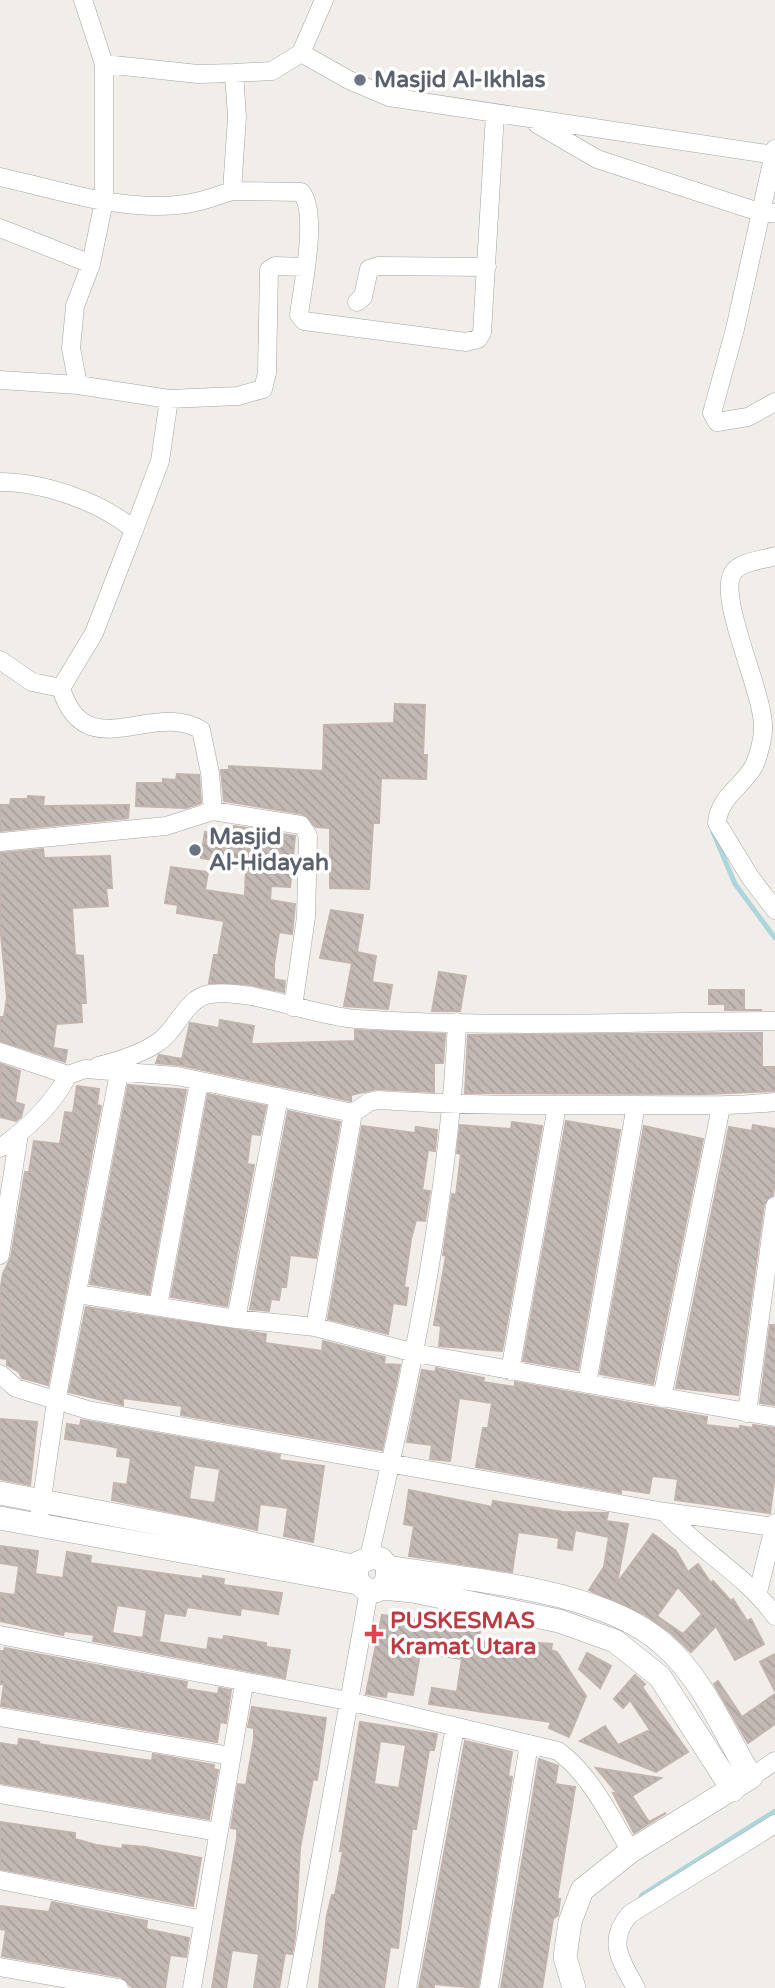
<svg xmlns="http://www.w3.org/2000/svg" width="775" height="1988" font-family="'Varela Round',sans-serif">
<style>
.lines{fill:none;stroke-linecap:round;stroke-linejoin:round}
.stream{stroke:#acd6dc;stroke-width:5}
.building{fill:url(#building-back-hatch);stroke:#c2b3ac;stroke-width:2;fill-rule:evenodd}
.minor-casing{stroke:#a3a3a3;stroke-width:19}
.tertiary-casing{stroke:#a3a3a3;stroke-width:24}
.minor{stroke:#fff;stroke-width:18}
.tertiary{stroke:#fff;stroke-width:23}
.worship-dot{fill:#6b7280;stroke:#fff;stroke-width:2.5}
.health-dot{fill:#e0444e;stroke:#fff;stroke-width:2.5}
.labels{text-anchor:middle;dominant-baseline:central;stroke-width:7;stroke-linejoin:round;paint-order:stroke}
.worship-label{font-size:23px;font-weight:bold;fill:#5b616d;stroke:#fff;text-anchor:start}
.health-label{font-size:23px;font-weight:bold;fill:#be3a42;stroke:#fff;text-anchor:start}
</style>
<defs>
<pattern id="building-back-hatch" width="6" height="6" patternUnits="userSpaceOnUse" patternTransform="scale(1.75)"><rect width="6" height="6" fill="#c2b9b5"/><path d="M-1 5l2 2M0 0l6 6M5-1l2 2" fill="none" stroke="#a69f9b"/></pattern>
</defs>
<rect width="100%" height="100%" fill="#f1eee9"/>
<g class="lines">
<path class="stream" d="M713,832L735,884L775,938
M639,1901L642,1895L775,1811"/>
</g>
<path class="building" d="M395,704L425,705L423,755H427L426,779L381,778L379,823H373L369,889L330,888V828L316,827L303,814L224,801L221,770H229V766L323,771L324,725L394,723Z
M177,774L199,775L201,803L186,808L136,806L137,783H163V779L176,780Z
M28,796L44,797L43,806L129,805L128,818L0,831V805H10L11,799H28Z
M234,826L295,836L290,887L271,886L270,900L295,904L292,934L279,932L274,964V979L285,981L284,992L245,984L209,983L214,955H218L224,921L177,913L178,905L165,903L171,867L208,872L205,890L245,896L246,866L201,858L205,832L233,837Z
M43,849L44,858L110,856L112,888H106L108,906L72,908L75,955L83,956L86,1003H81L82,1022L56,1024L53,1048L67,1050L65,1062L0,1041V1017H4L7,998L0,924V853Z
M331,910L363,915L357,952L376,956L372,982L392,985L388,1009L344,1006L352,963L320,958Z
M439,972L466,976L460,1011H432Z
M709,990H744V1010H762H725V1004H709Z
M220,1020L254,1026L251,1044L355,1041V1030L445,1034L443,1063H434V1092L376,1089L351,1095V1101L179,1065L156,1063L159,1055L182,1059L190,1023L219,1028Z
M762,1033V1067H775V1091L705,1094L465,1093L468,1035Z
M1,1064L20,1071L15,1102L24,1105L21,1117L16,1121L0,1117Z
M128,1085L186,1090L149,1294L90,1284Z
M77,1086L99,1089L97,1105L101,1106L48,1385L22,1378L19,1372L7,1365V1359L0,1358V1292L3,1274L11,1257L25,1172H29L34,1141L60,1144L65,1112L73,1113Z
M208,1094L266,1106L260,1135L251,1134L247,1164L254,1165L227,1306L171,1297Z
M288,1111L340,1122L316,1258L290,1255L286,1287H281L279,1300L271,1299L269,1311L250,1309Z
M566,1121L620,1130L578,1370L523,1361Z
M512,1122L542,1126L502,1351L439,1346L441,1326L434,1325L446,1256L443,1255L452,1194L456,1195L461,1154L457,1153L460,1125L511,1129Z
M753,1125L775,1129V1181L773,1195L764,1204L738,1395L676,1388L729,1127L752,1131Z
M362,1126L415,1133L416,1127L437,1130L435,1151L428,1150L423,1184L422,1190L430,1191L425,1221L416,1220L411,1239L404,1287L408,1288L406,1305L393,1303L388,1334L328,1319Z
M644,1126L703,1139L653,1384L600,1374Z
M86,1307L266,1334L265,1343L322,1351L323,1341L385,1357L384,1364L400,1365L382,1450L181,1415L182,1406L123,1398V1405L69,1392Z
M770,1325H775V1405L760,1403Z
M436,1368L484,1378L483,1382L515,1387V1382L707,1417L706,1425L740,1429V1426L753,1428V1425L775,1428V1475L770,1513L675,1500L678,1479L652,1476L649,1493L621,1489V1493L476,1467L483,1428H488L492,1403L459,1398L450,1461L430,1459L432,1445L407,1442L422,1370L435,1372Z
M0,1419L37,1422L30,1485L0,1479Z
M81,1420L280,1455L279,1460L324,1466L313,1542L284,1536L288,1508L260,1504L257,1530L112,1500L114,1483L127,1485L131,1458L117,1456L118,1448L105,1445L65,1439L67,1424L80,1426ZM194,1465L220,1469L215,1503L189,1499Z
M409,1490L492,1507L493,1501L563,1512L608,1513L606,1521L628,1524L617,1583L653,1534L676,1551L688,1572L698,1564L711,1583L713,1581L731,1601L733,1599L747,1621L751,1619L764,1644L735,1660L716,1626L691,1652L671,1633L644,1614L589,1590L604,1567L609,1537L575,1530L572,1550L558,1548L559,1538L518,1532L512,1572L409,1556L414,1526L404,1524ZM678,1587L702,1614L683,1634L657,1616Z
M0,1546L38,1551L35,1574L63,1578L67,1552L91,1556L90,1563L203,1579V1576L224,1579L223,1585L282,1593L278,1614L241,1608L240,1615L187,1607L185,1616L164,1613L159,1642L207,1650L209,1638L223,1640L224,1636L266,1643V1647L290,1650L285,1678L93,1641L94,1635L64,1631L63,1635L0,1621V1593L15,1595L19,1566L0,1563ZM117,1605L147,1610L143,1638L112,1633Z
M382,1615L451,1623V1626L480,1631L478,1641L507,1646V1641L552,1644L551,1650L557,1652L586,1696L569,1737L549,1728L551,1722L429,1704L432,1688L457,1692L462,1659L420,1653L413,1695L387,1691L386,1697L366,1694Z
M5,1648L187,1682L186,1689L218,1694L219,1688L231,1690L226,1723L220,1722L217,1742L1,1706L4,1684H0V1651H4Z
M587,1653L611,1666L600,1688L579,1669Z
M775,1654V1691L760,1662Z
M635,1675L645,1684L642,1687L688,1752L656,1772L580,1741L605,1726L618,1745L650,1730L630,1700L623,1708L614,1699Z
M718,1681L742,1717L775,1694V1724L748,1743L714,1684Z
M252,1707L326,1718L317,1780L313,1779L300,1848L295,1937L292,1954L285,1953L279,1988H254L259,1954L232,1950L226,1988H212L237,1838V1829L231,1828L238,1784L246,1785L254,1739V1728L248,1727Z
M360,1722L437,1734L434,1750H429L416,1829H412L398,1948L390,1947L384,1988H319L327,1915L332,1895H335L343,1851H340ZM380,1741L406,1745L399,1788L374,1784Z
M19,1739L39,1742L38,1744L152,1761L153,1754L214,1765L213,1769L218,1770L209,1819L0,1783V1743L18,1746Z
M465,1741L512,1752L508,1776L512,1777L478,1988L434,1984V1988H419Z
M539,1759L558,1766L555,1784L575,1787L557,1899H560L558,1915L553,1919L542,1988H501Z
M596,1768L661,1778L632,1796L649,1822L666,1813L634,1833L613,1793L618,1794Z
M0,1822L75,1833V1839L96,1845L122,1849L123,1845L145,1847L201,1858L193,1906L0,1869Z
M52,1902L147,1921L146,1929L189,1938L186,1957L170,1955L165,1988H133L121,1977L2,1956L6,1930L0,1929V1906L49,1912Z"/>
<g class="lines">
<g class="minor-casing">
<path id="minor" d="M83,0L104,64V201L91,264L75,306L71,348L78,385L169,399L160,461L134,530
M301,53L324,0
M104,64L198,74L234,73L272,71L301,53L349,80L389,97L774,155
M234,73L237,117L232,191L301,192C319,212 302,289 299,315L304,321L466,342L478,339L482,333L495,114
M537,124L597,159L762,213H775
M775,149L735,329L712,413L717,422L748,417L775,402
M0,177C60,190 124,213 186,204C201,202 217,196 232,191
M0,228L91,264
M357,302L363,297L369,269L378,266L487,267
M0,380L78,385
M169,399L238,396L263,389L267,373L269,270L275,266L305,267
M0,482C43,482 102,502 134,530L94,633L61,688
M775,556C763,560 744,561 735,570C713,591 765,693 763,729C763,739 758,757 754,766C742,787 719,797 717,823L750,877L775,910
M0,660L32,682L61,688C85,768 152,700 201,730L210,773L213,811
M0,842L166,826L213,811L301,825L308,836L306,917L293,1007
M0,1052L68,1075
M98,1066C119,1061 139,1055 157,1043C177,1031 185,998 210,994C252,988 312,1016 356,1019C495,1028 636,1022 775,1021
M0,1148C27,1129 53,1104 68,1075L85,1069L177,1076L353,1113L369,1102L378,1100C464,1106 549,1105 636,1105C683,1105 728,1107 775,1102
M0,1255L19,1134
M78,1294L236,1319L315,1327L415,1353L775,1417
M158,1306L199,1082
M236,1319L279,1097
M315,1327L353,1113
M510,1371L557,1106
M0,1374L16,1388L88,1410L665,1512C699,1551 745,1574 775,1616
M587,1384L636,1105
M662,1398L721,1107
M747,1413L775,1206
M40,1512L56,1402L119,1073
M665,1512L774,1527
M369,1557C410,1381 449,1203 457,1022
M758,1592L775,1523
M0,1635L348,1701L558,1751C591,1775 610,1817 631,1851
M0,1717L231,1756
M751,1777L775,1761
M0,1794L218,1832
M0,1880L203,1920
M0,1967L119,1988
M192,1988L244,1684
M297,1988L369,1591
M407,1988L455,1727
M489,1988L529,1744
M636,1988C621,1961 606,1941 630,1914L775,1824"/>
</g>
<g class="tertiary-casing">
<path id="tertiary" d="M0,1493L188,1529L356,1567
M0,1518L358,1583
M388,1567L386,1584L376,1591L365,1589L356,1580L358,1563L373,1557L381,1559L388,1567C471,1581 599,1588 663,1644C703,1678 724,1733 751,1777L631,1851L582,1890L570,1922L565,1957L574,1988
M382,1588L413,1591L559,1621L615,1641L660,1677L733,1790"/>
</g>
<use href="#minor" class="minor"/>
<use href="#tertiary" class="tertiary"/>
</g>
<g class="worship-dot">
<circle cx="360" cy="80" r="7"/>
<circle cx="195" cy="850" r="7"/>
</g>
<path class="health-dot" d="M370.5 1623.5h7v7h7v7h-7v7h-7v-7h-7v-7h7z"/>
<g class="labels">
<g class="worship-label">
<text x="374" y="80">Masjid Al-Ikhlas</text>
<text x="209" y="837">Masjid<tspan x="209" dy="26">Al-Hidayah</tspan></text>
</g>
<g class="health-label">
<text x="390" y="1621">PUSKESMAS<tspan x="390" dy="26">Kramat Utara</tspan></text>
</g>
</g>
</svg>
